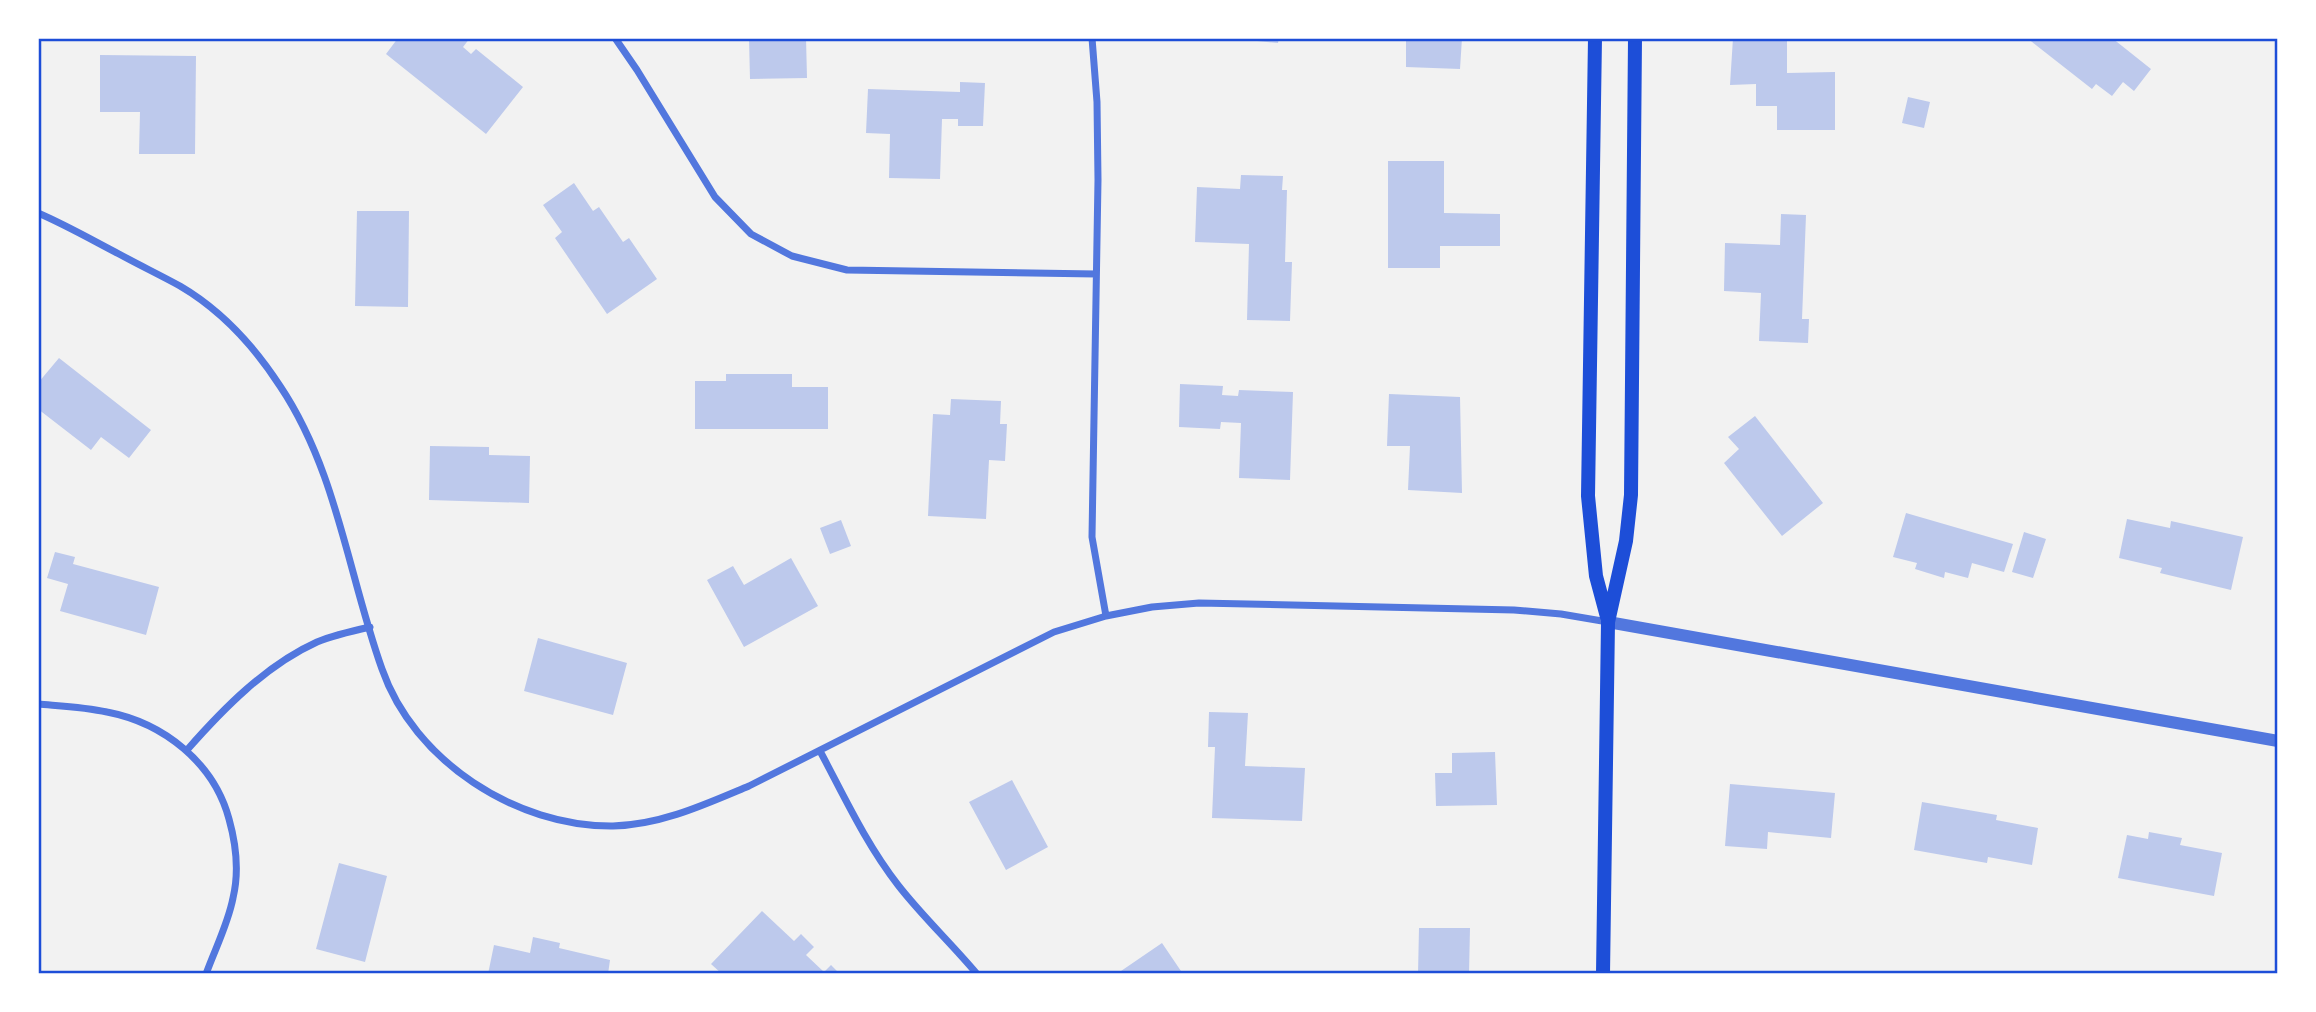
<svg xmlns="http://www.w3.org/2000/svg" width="2316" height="1012" font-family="'Nunito Sans',sans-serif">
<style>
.building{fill:#bdc9ec}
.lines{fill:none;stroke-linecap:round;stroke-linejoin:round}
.minor{stroke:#5277de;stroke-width:7}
.tertiary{stroke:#5277de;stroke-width:12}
.secondary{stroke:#1d4ed8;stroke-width:14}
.neatline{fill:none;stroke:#1d4ed8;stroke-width:2.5}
</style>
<rect width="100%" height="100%" fill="#f2f2f2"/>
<path class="building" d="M398,38H470L463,47L471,54L476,49L523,87L486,134L386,54Z
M749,38H806L807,78L750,79Z
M1247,38H1279L1278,43L1247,40Z
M1406,38H1462L1460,69L1406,67Z
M1733,38H1787V73L1835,72V130H1777V106H1756V84L1730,85Z
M2027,38H2112L2151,69L2134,91L2123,82L2112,96L2096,84L2092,89Z
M100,55L196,56L195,154H139L140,112H100Z
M960,82L985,83L983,126H958V119H942L940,179L889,178L890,134L866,133L868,89L960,92Z
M1908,97L1930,102L1924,128L1902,123Z
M1388,161H1444V213L1500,214V246H1440V268H1388Z
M1241,175L1283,176L1282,190H1287L1285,262H1292L1290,321L1247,320L1249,244L1195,242L1197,187L1240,189Z
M574,183L593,211L599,207L623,242L629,238L657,279L607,314L555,238L562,232L543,205Z
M357,211H409L408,307L355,306Z
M1781,214L1806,215L1802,319H1809L1808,343L1759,341L1761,293L1724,291L1725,243L1780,245Z
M59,358L151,430L129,458L101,437L91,450L38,409V383Z
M726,374H792V387H828V429H695V381H726Z
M1180,384L1223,386L1222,395L1238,396L1239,390L1293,392L1290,480L1239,478L1241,423L1221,422L1220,429L1179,427Z
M1389,394L1460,397L1462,493L1408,490L1410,446H1387Z
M951,399L1001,401L1000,424H1007L1005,461L989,460L986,519L928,516L933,414L950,415Z
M1755,416L1823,503L1782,536L1724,463L1739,449L1728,437Z
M430,446L489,447V455L530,456L529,503L429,500Z
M1906,513L2013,544L2004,572L1972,563L1968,578L1945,572L1944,578L1915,569L1917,563L1893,557Z
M2127,519L2170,528L2171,521L2243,537L2231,590L2160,573L2162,568L2119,558Z
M841,520L851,546L830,554L820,528Z
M2024,532L2046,539L2033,578L2012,572Z
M55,552L75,557L73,564L159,587L146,635L60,611L68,584L47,578Z
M791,558L818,606L744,647L707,580L733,566L744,585Z
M538,638L627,663L613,715L524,691Z
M1209,712L1248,713L1245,766L1305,768L1302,821L1212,818L1215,747H1208Z
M1495,752L1497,805L1436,806L1435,773H1452V753Z
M1012,780L1048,847L1006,870L969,802Z
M1730,784L1835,793L1831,838L1768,832L1767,849L1725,846Z
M1922,802L1997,815L1996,820L2038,828L2032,865L1988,857L1987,863L1914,850Z
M2149,832L2182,838L2180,845L2222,853L2214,896L2118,878L2127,835L2148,839Z
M339,863L387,876L365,962L316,949Z
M762,911L794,941L801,934L814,947L806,955L824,972L831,965L840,974H722L711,964Z
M1419,928H1470L1469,974H1418Z
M533,937L560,943L559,948L610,960L608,974H488L494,945L530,953Z
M1162,943L1183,974H1123L1121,971Z"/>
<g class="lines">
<path class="minor" d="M615,38L637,70L715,197L751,234L792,256L847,270L1096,274
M1092,38L1097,102L1098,180L1092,537L1106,616
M38,213C66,225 92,240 119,254C139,265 160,275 180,286C221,310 254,346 280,386C337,471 348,574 382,669C414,761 516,827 613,826C661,825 706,804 749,786L1054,632L1106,616L1152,607L1199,603L1514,610L1561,614L1608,622
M38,704C61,706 85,707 107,712C164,723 214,763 229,819C236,844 239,873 233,898C228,924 215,949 206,974
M187,750C223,709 266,665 317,642C334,635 352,631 370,627
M820,751C844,796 866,844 898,885C922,916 951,943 977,974"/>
<path class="tertiary" d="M1608,622L2278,741"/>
<path class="secondary" d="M1595,38L1588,496L1596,576L1607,617
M1603,974L1608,622L1626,541L1631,495L1635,38"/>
</g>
<rect width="2316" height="1012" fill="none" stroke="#ffffff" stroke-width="80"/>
<rect x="40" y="40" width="2236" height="932" class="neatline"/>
</svg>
